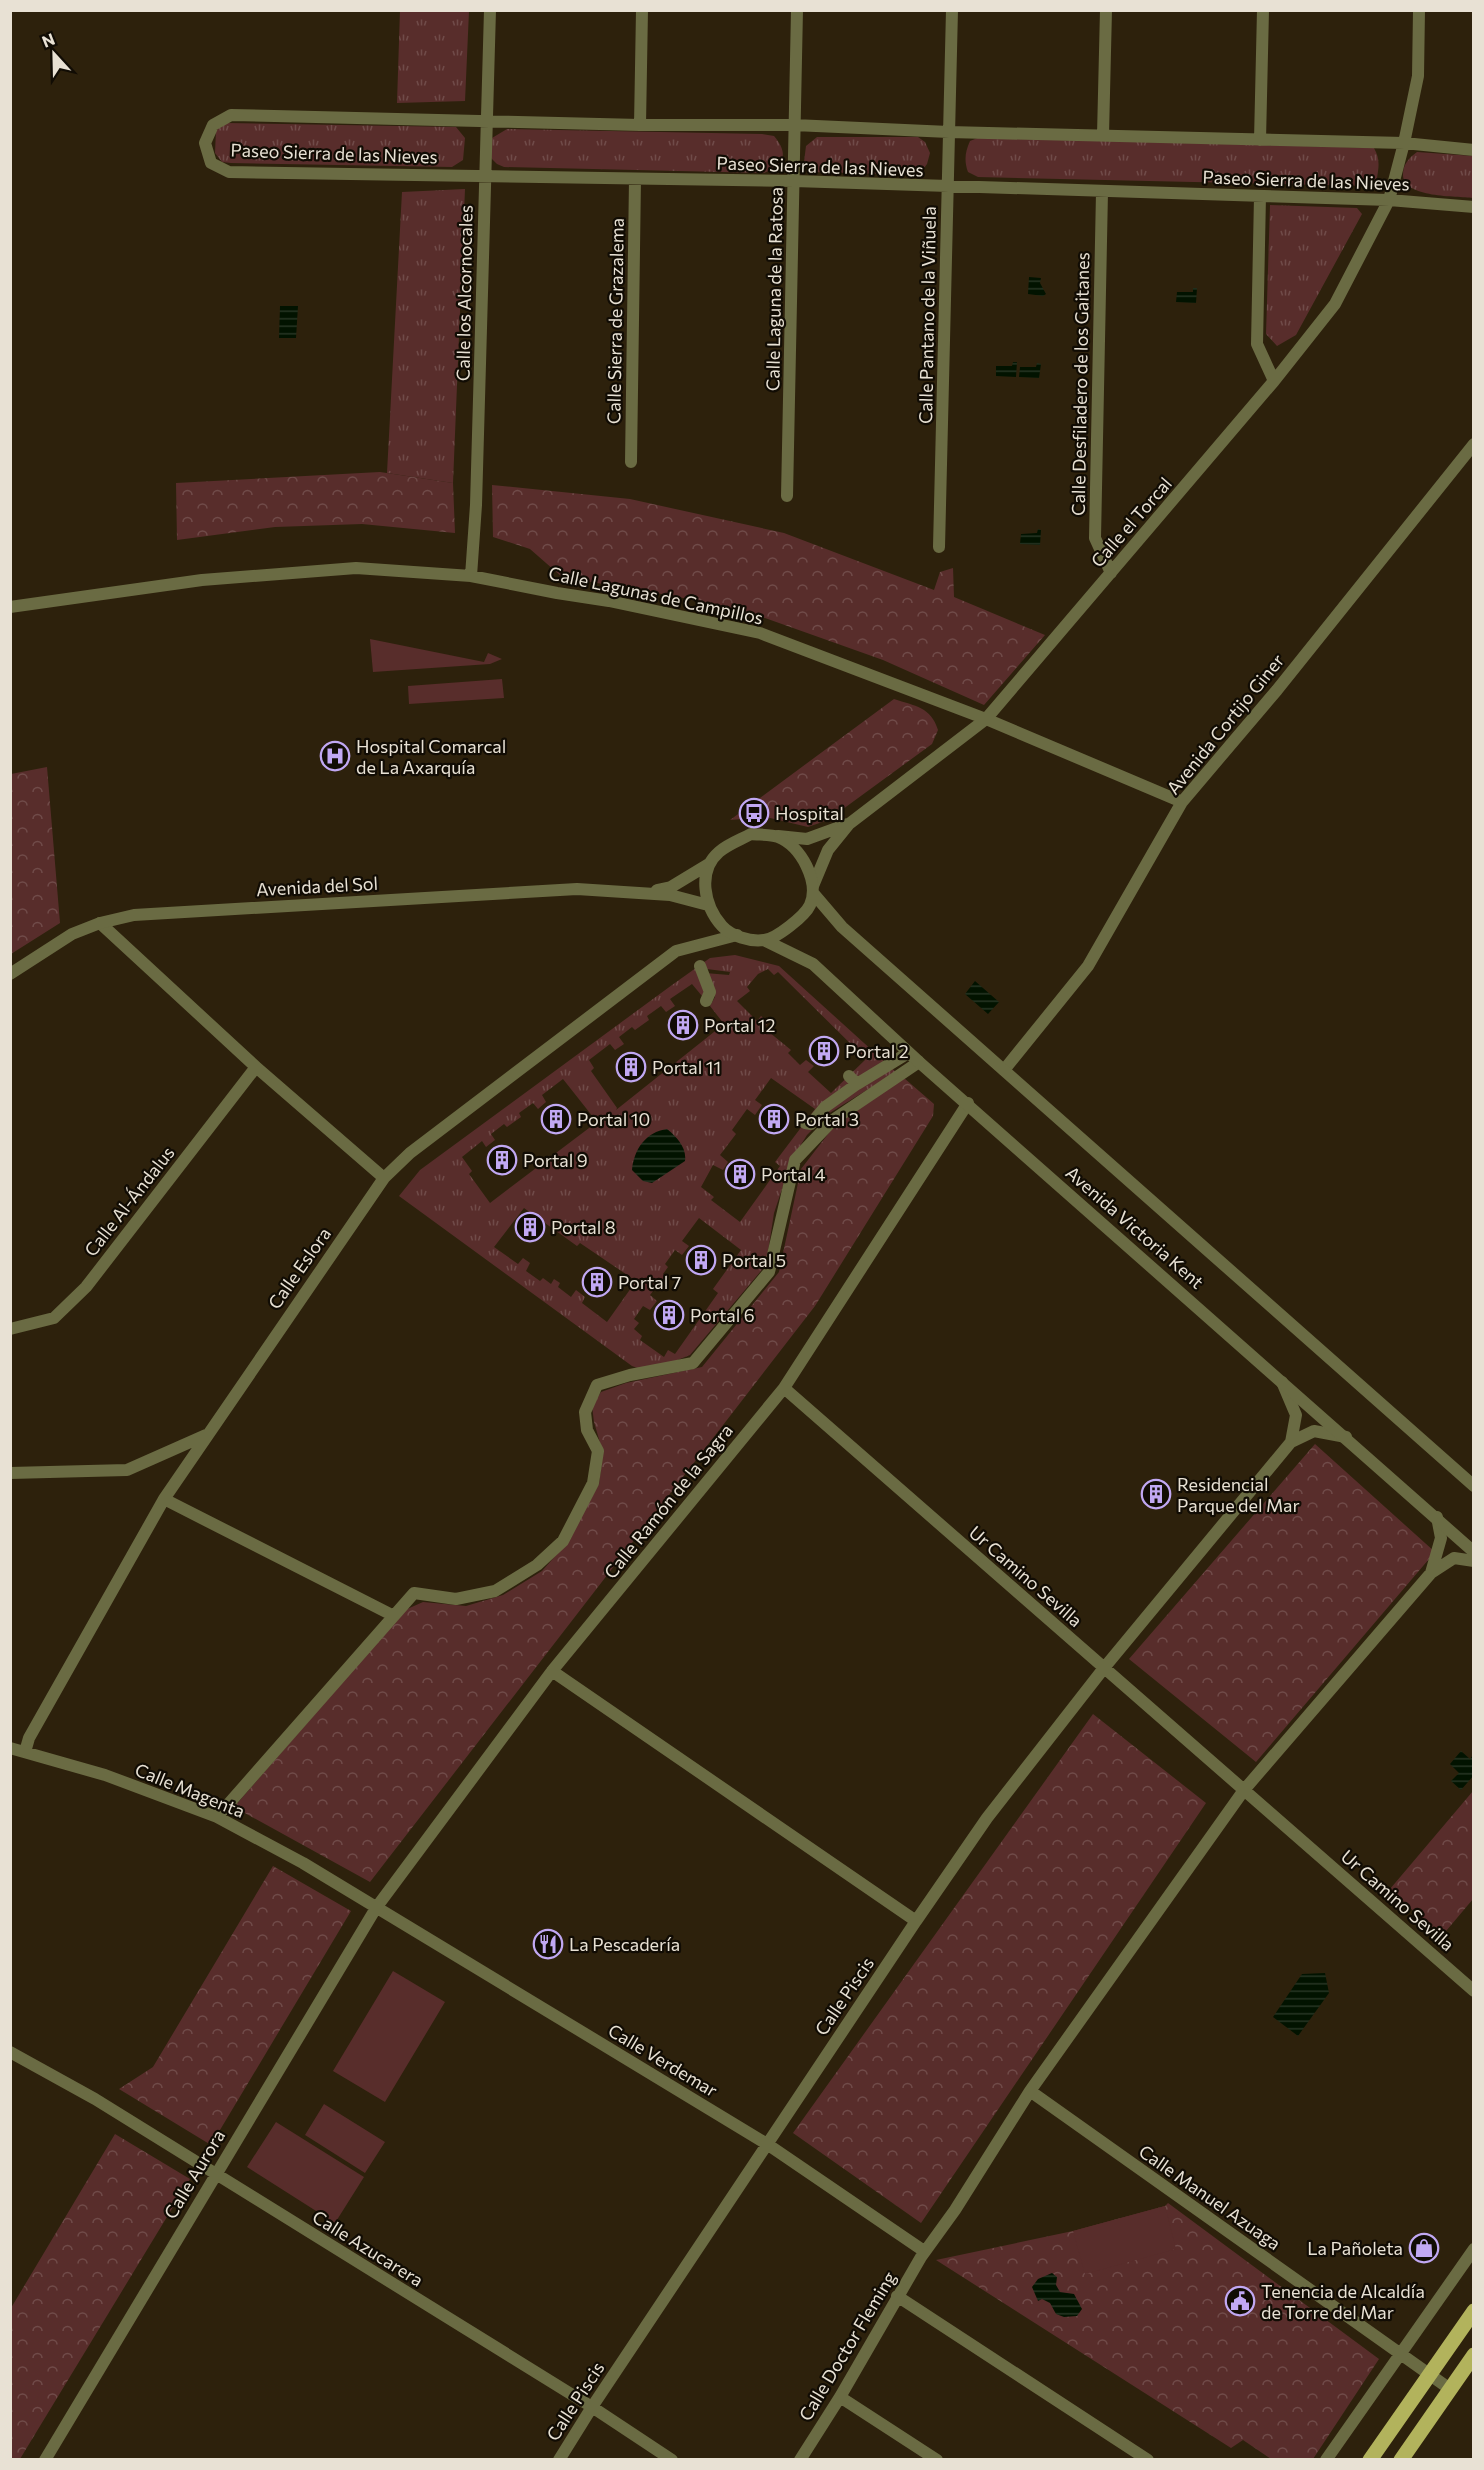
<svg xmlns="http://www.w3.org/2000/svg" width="1484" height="2470" font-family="Commissioner,sans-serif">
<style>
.grass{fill:url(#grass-tufts);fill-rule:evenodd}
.park{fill:url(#park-crowns)}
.garden{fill:#582d2b}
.water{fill:url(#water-rules)}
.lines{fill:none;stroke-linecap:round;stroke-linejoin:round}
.minor{stroke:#6a6b43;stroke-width:12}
.tertiary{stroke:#6a6b43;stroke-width:12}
.primary{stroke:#b2b35c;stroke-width:15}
.labels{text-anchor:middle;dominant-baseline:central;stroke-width:4.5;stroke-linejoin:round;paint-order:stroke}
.street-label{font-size:18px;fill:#e8e1d4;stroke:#110c04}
.poi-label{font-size:18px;fill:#e8e1d4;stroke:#110c04;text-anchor:start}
</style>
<defs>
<pattern id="grass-tufts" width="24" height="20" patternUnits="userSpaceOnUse" patternTransform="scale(1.5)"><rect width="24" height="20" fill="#582d2b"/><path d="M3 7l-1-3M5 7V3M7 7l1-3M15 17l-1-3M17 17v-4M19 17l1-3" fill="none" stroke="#704b49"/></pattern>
<pattern id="park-crowns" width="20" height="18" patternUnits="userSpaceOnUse" patternTransform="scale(1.5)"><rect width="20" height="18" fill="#582d2b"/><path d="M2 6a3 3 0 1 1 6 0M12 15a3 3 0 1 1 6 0" fill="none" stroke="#704b49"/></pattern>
<pattern id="water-rules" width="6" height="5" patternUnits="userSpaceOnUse" patternTransform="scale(1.5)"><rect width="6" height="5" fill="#021300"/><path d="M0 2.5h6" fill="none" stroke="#273524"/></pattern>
</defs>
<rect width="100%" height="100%" fill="#2d210c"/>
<path class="grass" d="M400,10L469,11L465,101L397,103Z
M226,123L456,127L465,138L463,160L452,167L231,163L222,162L215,153L216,130Z
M507,129L762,134L774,136C788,153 786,164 764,173L504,167L497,164L491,158L492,138Z
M817,137H918L925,142L930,153L927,164L919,175L812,172L804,162L806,146Z
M980,137L1374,148C1380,159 1379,166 1377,178L1366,186L978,177L968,172C964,161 965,152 970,141Z
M1417,152L1473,156V198C1457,196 1403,198 1403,175C1403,164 1409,158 1417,152Z
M465,189L453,483L387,473L402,192Z
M1270,205L1357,208L1362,214L1296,335L1277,346L1266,334Z
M735,955L779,966L896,1072L828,1114L807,1135L792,1159L774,1213L766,1265L690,1355L648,1372L632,1366L399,1196L420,1170L672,985L710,958ZM707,969L730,972L729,975L705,973L715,997L710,1006L724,1024L616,1110L617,1108L591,1071L594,1068L589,1060L610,1044L615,1050L624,1044L619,1037L632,1027L635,1030L649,1020L647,1016L661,1006L666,1012L675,1006L670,999L692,984L702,996L706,988L699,974ZM768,969L774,975L778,972L866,1059L831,1093L808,1072L814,1066L806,1060L800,1065L788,1053L791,1050L764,1028L769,1022L761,1016L757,1021L737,1001L750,991L747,987L758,974ZM771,1078L815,1109L775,1162L780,1166L740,1222L711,1200L714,1197L701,1187L713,1165L723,1170L728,1162L720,1155L736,1134L732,1130L747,1109L755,1115L762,1105L755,1100ZM563,1079L597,1122L490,1203L469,1174L472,1171L462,1157L482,1141L486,1147L495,1140L491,1134L504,1124L507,1127L521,1117L519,1113L533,1103L538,1109L546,1102L542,1095ZM524,1208L577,1246L580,1243L636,1281L607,1322L582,1303L585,1297L576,1290L571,1297L558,1287L560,1283L554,1279L551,1284L543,1278L540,1281L526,1271L530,1263L523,1258L518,1264L494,1247ZM699,1218L741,1250L713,1289L718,1293L675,1354L668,1350L664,1357L640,1340L642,1336L634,1329L639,1323L634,1319L643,1306L650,1310L657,1301L650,1295L660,1282L663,1284L668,1278L663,1274L668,1267L665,1264L675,1250L682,1255L689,1246L682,1241Z"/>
<path class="park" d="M380,472L453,483L455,533L362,524L275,527L177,540L176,483Z
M492,485L630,499L784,533L934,590L940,572L953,568L954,597L1045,635L984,705L883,660L765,618L679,597L562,577L530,549L493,537Z
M894,699C915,706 931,707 938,730L932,744L828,820L808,827L766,817L730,820Z
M47,767L60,923L11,954V774Z
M904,1078L934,1104L933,1116L815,1306L370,1882L234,1807L405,1610L423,1602L466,1606L503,1595L542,1571L566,1544L599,1484L603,1453L594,1422L592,1406L601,1392L626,1383L702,1367L779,1272L801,1169L835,1125Z
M1315,1444L1435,1552L1256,1762L1129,1659Z
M1093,1714L1206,1803L921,2223L793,2133Z
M1473,1791V1899L1441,1937L1390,1889Z
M273,1866L351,1911L211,2145L119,2089L153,2067Z
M115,2134L190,2179L20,2459H11V2308Z
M1168,2203L1379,2359L1313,2459H1271L1243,2440L1231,2448L936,2260L1073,2231L1165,2206Z"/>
<path class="garden" d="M370,639L484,662L488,653L502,659L490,664L373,672Z
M502,679L504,698L409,704L408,686Z
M393,1971L445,2002L385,2102L333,2071Z
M324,2104L385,2142L365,2173L305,2135Z
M276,2122L364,2177L335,2223L247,2167Z
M1165,2206L1176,2249L1085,2274L1073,2231Z"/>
<path class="water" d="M1029,277L1041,278L1040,283L1046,294L1043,296L1028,294Z
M1193,288H1197L1196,303L1176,302L1177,292H1193Z
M280,306H298L296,338H279Z
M1013,362H1017L1016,377L996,376V366H1012Z
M1037,363L1041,364L1039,378L1019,377L1020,367H1036Z
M1038,529L1041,530L1040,545L1020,544L1021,534L1037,533Z
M975,981L999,1002L988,1014L965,994Z
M667,1129C677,1137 687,1148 685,1161L652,1183L643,1181L632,1170C634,1149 646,1132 667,1129Z
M1461,1751L1470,1759L1473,1755L1474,1775L1461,1790L1451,1781L1459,1773L1450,1764Z
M1325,1973L1329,1993L1298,2036L1273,2017L1302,1974Z
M1052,2273L1057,2277L1056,2285L1060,2292L1074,2294L1082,2309L1077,2316L1064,2317L1056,2314L1050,2303L1042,2299L1038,2301L1032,2287L1038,2279Z"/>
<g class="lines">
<path class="minor" d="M640,125L642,10
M1103,135L1106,10
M1260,140L1263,10
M1474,150L1404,143L949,132L794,125H640L231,115L213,125L205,143L211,163L229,172L794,181L1389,200L1474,207
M1102,192L1095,538L1111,573
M1260,196L1257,344L1274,381
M631,462L635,179
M787,496L797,10
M939,547L952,10
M471,576L476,505L490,10
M10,607L202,580L356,568L471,576L557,593L609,601L760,633L986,719L1182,802
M778,836L807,839L848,824
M813,886L828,850L849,824L986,719L1274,381L1335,304L1389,200L1404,143L1418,76L1419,10
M100,923L256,1067L384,1178
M700,966L710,992L706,1001
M1004,1070L1088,966L1182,802L1277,690L1474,444
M849,1076L857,1084L908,1053
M805,1123L811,1124L825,1107L857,1084
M10,1329L54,1318L86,1287L256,1067
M1282,1382L1296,1415L1291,1442L1314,1431L1346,1437
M784,1388L1474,1991
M10,1473L127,1470L206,1435
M164,1499L394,1616
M1431,1573L1441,1538L1437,1517
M552,1671L916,1921L592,2407L559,2460
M10,1748L105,1775L217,1817L303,1863L767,2144L924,2251
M25,1752L29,1738L164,1499L384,1178L410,1153L676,951L737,935
M217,1817L414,1593L456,1599L495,1591L537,1565L563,1541L593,1483L598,1451L587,1430L585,1412L597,1385L630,1375L693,1363L769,1272L795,1160L833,1120L919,1062
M916,1921L987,1818L1104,1668L1291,1442
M10,2052L95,2099L592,2407L672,2460
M1030,2091L1450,2389
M897,2296L1148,2460
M840,2397L937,2460
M45,2460L376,1908L552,1671L784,1388L968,1103
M800,2460L840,2397L921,2257L955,2210L1030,2091L1244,1790L1431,1573L1454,1558L1474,1561
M1326,2460L1474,2249"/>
<path class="tertiary" d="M751,834C759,835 771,834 778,837C801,846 820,882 810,905C805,916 776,939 764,940C750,942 731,936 722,926C704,906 697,871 719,852C728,844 740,840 751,834Z
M657,890L671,887L709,864
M813,893L842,927L1474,1486
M766,941L813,964L919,1062L1474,1552
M10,974L72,934L100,923L134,915L577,889L670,895L708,905"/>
<path class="primary" d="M1370,2460L1474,2311
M1401,2460L1474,2355"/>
</g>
<defs>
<g id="hospital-ring" transform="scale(1.5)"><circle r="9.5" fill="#110c04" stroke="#c1a8f3" stroke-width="1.5"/><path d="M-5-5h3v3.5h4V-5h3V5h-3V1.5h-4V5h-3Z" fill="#c1a8f3"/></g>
<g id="bus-ring" transform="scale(1.5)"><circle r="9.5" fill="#110c04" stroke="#c1a8f3" stroke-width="1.5"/><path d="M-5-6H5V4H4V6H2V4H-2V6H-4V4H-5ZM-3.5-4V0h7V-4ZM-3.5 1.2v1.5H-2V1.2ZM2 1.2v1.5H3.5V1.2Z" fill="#c1a8f3"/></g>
<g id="building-ring" transform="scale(1.5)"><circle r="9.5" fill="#110c04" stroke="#c1a8f3" stroke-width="1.5"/><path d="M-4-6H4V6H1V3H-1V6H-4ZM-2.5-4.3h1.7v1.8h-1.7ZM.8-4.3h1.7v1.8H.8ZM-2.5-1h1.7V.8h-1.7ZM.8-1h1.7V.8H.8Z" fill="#c1a8f3"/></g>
<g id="restaurant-ring" transform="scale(1.5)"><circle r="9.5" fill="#110c04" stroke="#c1a8f3" stroke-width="1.5"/><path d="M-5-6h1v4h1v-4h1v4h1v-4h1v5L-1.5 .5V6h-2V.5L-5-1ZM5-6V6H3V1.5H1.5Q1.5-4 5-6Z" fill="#c1a8f3"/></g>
<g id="shop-ring" transform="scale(1.5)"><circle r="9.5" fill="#110c04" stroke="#c1a8f3" stroke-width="1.5"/><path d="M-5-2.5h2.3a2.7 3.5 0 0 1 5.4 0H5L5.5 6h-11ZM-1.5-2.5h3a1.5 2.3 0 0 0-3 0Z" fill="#c1a8f3"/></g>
<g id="civic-ring" transform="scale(1.5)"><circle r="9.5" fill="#110c04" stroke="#c1a8f3" stroke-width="1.5"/><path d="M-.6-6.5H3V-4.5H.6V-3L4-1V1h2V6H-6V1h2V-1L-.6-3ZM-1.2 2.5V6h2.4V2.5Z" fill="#c1a8f3"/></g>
</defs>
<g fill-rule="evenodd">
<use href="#hospital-ring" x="335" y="756"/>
<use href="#bus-ring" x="754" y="813"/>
<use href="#building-ring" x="683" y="1025"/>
<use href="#building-ring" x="824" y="1051"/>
<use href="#building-ring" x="631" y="1067"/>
<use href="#building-ring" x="556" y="1119"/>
<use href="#building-ring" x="774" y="1119"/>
<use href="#building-ring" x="502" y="1160"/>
<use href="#building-ring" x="740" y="1174"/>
<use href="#building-ring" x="530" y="1227"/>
<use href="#building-ring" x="701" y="1260"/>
<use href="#building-ring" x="597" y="1282"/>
<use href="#building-ring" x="669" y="1315"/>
<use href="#building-ring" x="1156" y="1494"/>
<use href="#restaurant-ring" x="548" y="1944"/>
<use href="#shop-ring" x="1424" y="2248"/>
<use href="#civic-ring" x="1240" y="2301"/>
</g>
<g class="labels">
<g class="street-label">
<text transform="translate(334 153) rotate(2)">Paseo Sierra de las Nieves</text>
<text transform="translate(820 166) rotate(2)">Paseo Sierra de las Nieves</text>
<text transform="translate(1306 180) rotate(2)">Paseo Sierra de las Nieves</text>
<text transform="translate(774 289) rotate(-89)">Calle Laguna de la Ratosa</text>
<text transform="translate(464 293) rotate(-89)">Calle los Alcornocales</text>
<text transform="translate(927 315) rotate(-89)">Calle Pantano de la Viñuela</text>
<text transform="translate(615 321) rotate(-89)">Calle Sierra de Grazalema</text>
<text transform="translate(1080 384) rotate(-89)">Calle Desfiladero de los Gaitanes</text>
<text transform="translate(1131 522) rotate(-49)">Calle el Torcal</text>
<text transform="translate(656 595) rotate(12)">Calle Lagunas de Campillos</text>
<text transform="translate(1225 724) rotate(-51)">Avenida Cortijo Giner</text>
<text transform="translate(317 886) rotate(-3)">Avenida del Sol</text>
<text transform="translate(129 1201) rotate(-52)">Calle Al-Ándalus</text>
<text transform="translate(1135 1227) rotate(41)">Avenida Victoria Kent</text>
<text transform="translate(299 1268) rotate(-55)">Calle Eslora</text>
<text transform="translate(668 1501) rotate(-51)">Calle Ramón de la Sagra</text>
<text transform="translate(1026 1576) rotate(41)">Ur Camino Sevilla</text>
<text transform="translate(190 1790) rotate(22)">Calle Magenta</text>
<text transform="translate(1398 1900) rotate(41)">Ur Camino Sevilla</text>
<text transform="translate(844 1996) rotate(-56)">Calle Piscis</text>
<text transform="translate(663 2060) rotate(31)">Calle Verdemar</text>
<text transform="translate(194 2174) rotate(-59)">Calle Aurora</text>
<text transform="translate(1210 2197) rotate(35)">Calle Manuel Azuaga</text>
<text transform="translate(368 2248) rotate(32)">Calle Azucarera</text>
<text transform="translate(847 2346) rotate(-59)">Calle Doctor Fleming</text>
<text transform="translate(575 2401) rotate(-57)">Calle Piscis</text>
</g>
<g class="poi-label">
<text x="356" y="746">Hospital Comarcal<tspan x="356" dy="21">de La Axarquía</tspan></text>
<text x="775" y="813">Hospital</text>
<text x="704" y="1025">Portal 12</text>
<text x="845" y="1051">Portal 2</text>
<text x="652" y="1067">Portal 11</text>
<text x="577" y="1119">Portal 10</text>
<text x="795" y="1119">Portal 3</text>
<text x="523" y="1160">Portal 9</text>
<text x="761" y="1174">Portal 4</text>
<text x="551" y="1227">Portal 8</text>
<text x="722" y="1260">Portal 5</text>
<text x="618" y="1282">Portal 7</text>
<text x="690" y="1315">Portal 6</text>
<text x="1177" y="1484">Residencial<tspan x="1177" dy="21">Parque del Mar</tspan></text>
<text x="569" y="1944">La Pescadería</text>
<text x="1403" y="2248" text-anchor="end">La Pañoleta</text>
<text x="1261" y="2291">Tenencia de Alcaldía<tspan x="1261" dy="21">de Torre del Mar</tspan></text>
</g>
</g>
<rect width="1484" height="2470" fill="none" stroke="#e8e1d4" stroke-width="24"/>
<g transform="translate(54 54) rotate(338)" stroke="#110c04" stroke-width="4.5" paint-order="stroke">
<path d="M0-4.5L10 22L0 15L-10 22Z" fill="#e8e1d4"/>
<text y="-9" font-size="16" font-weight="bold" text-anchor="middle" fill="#e8e1d4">N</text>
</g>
</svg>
